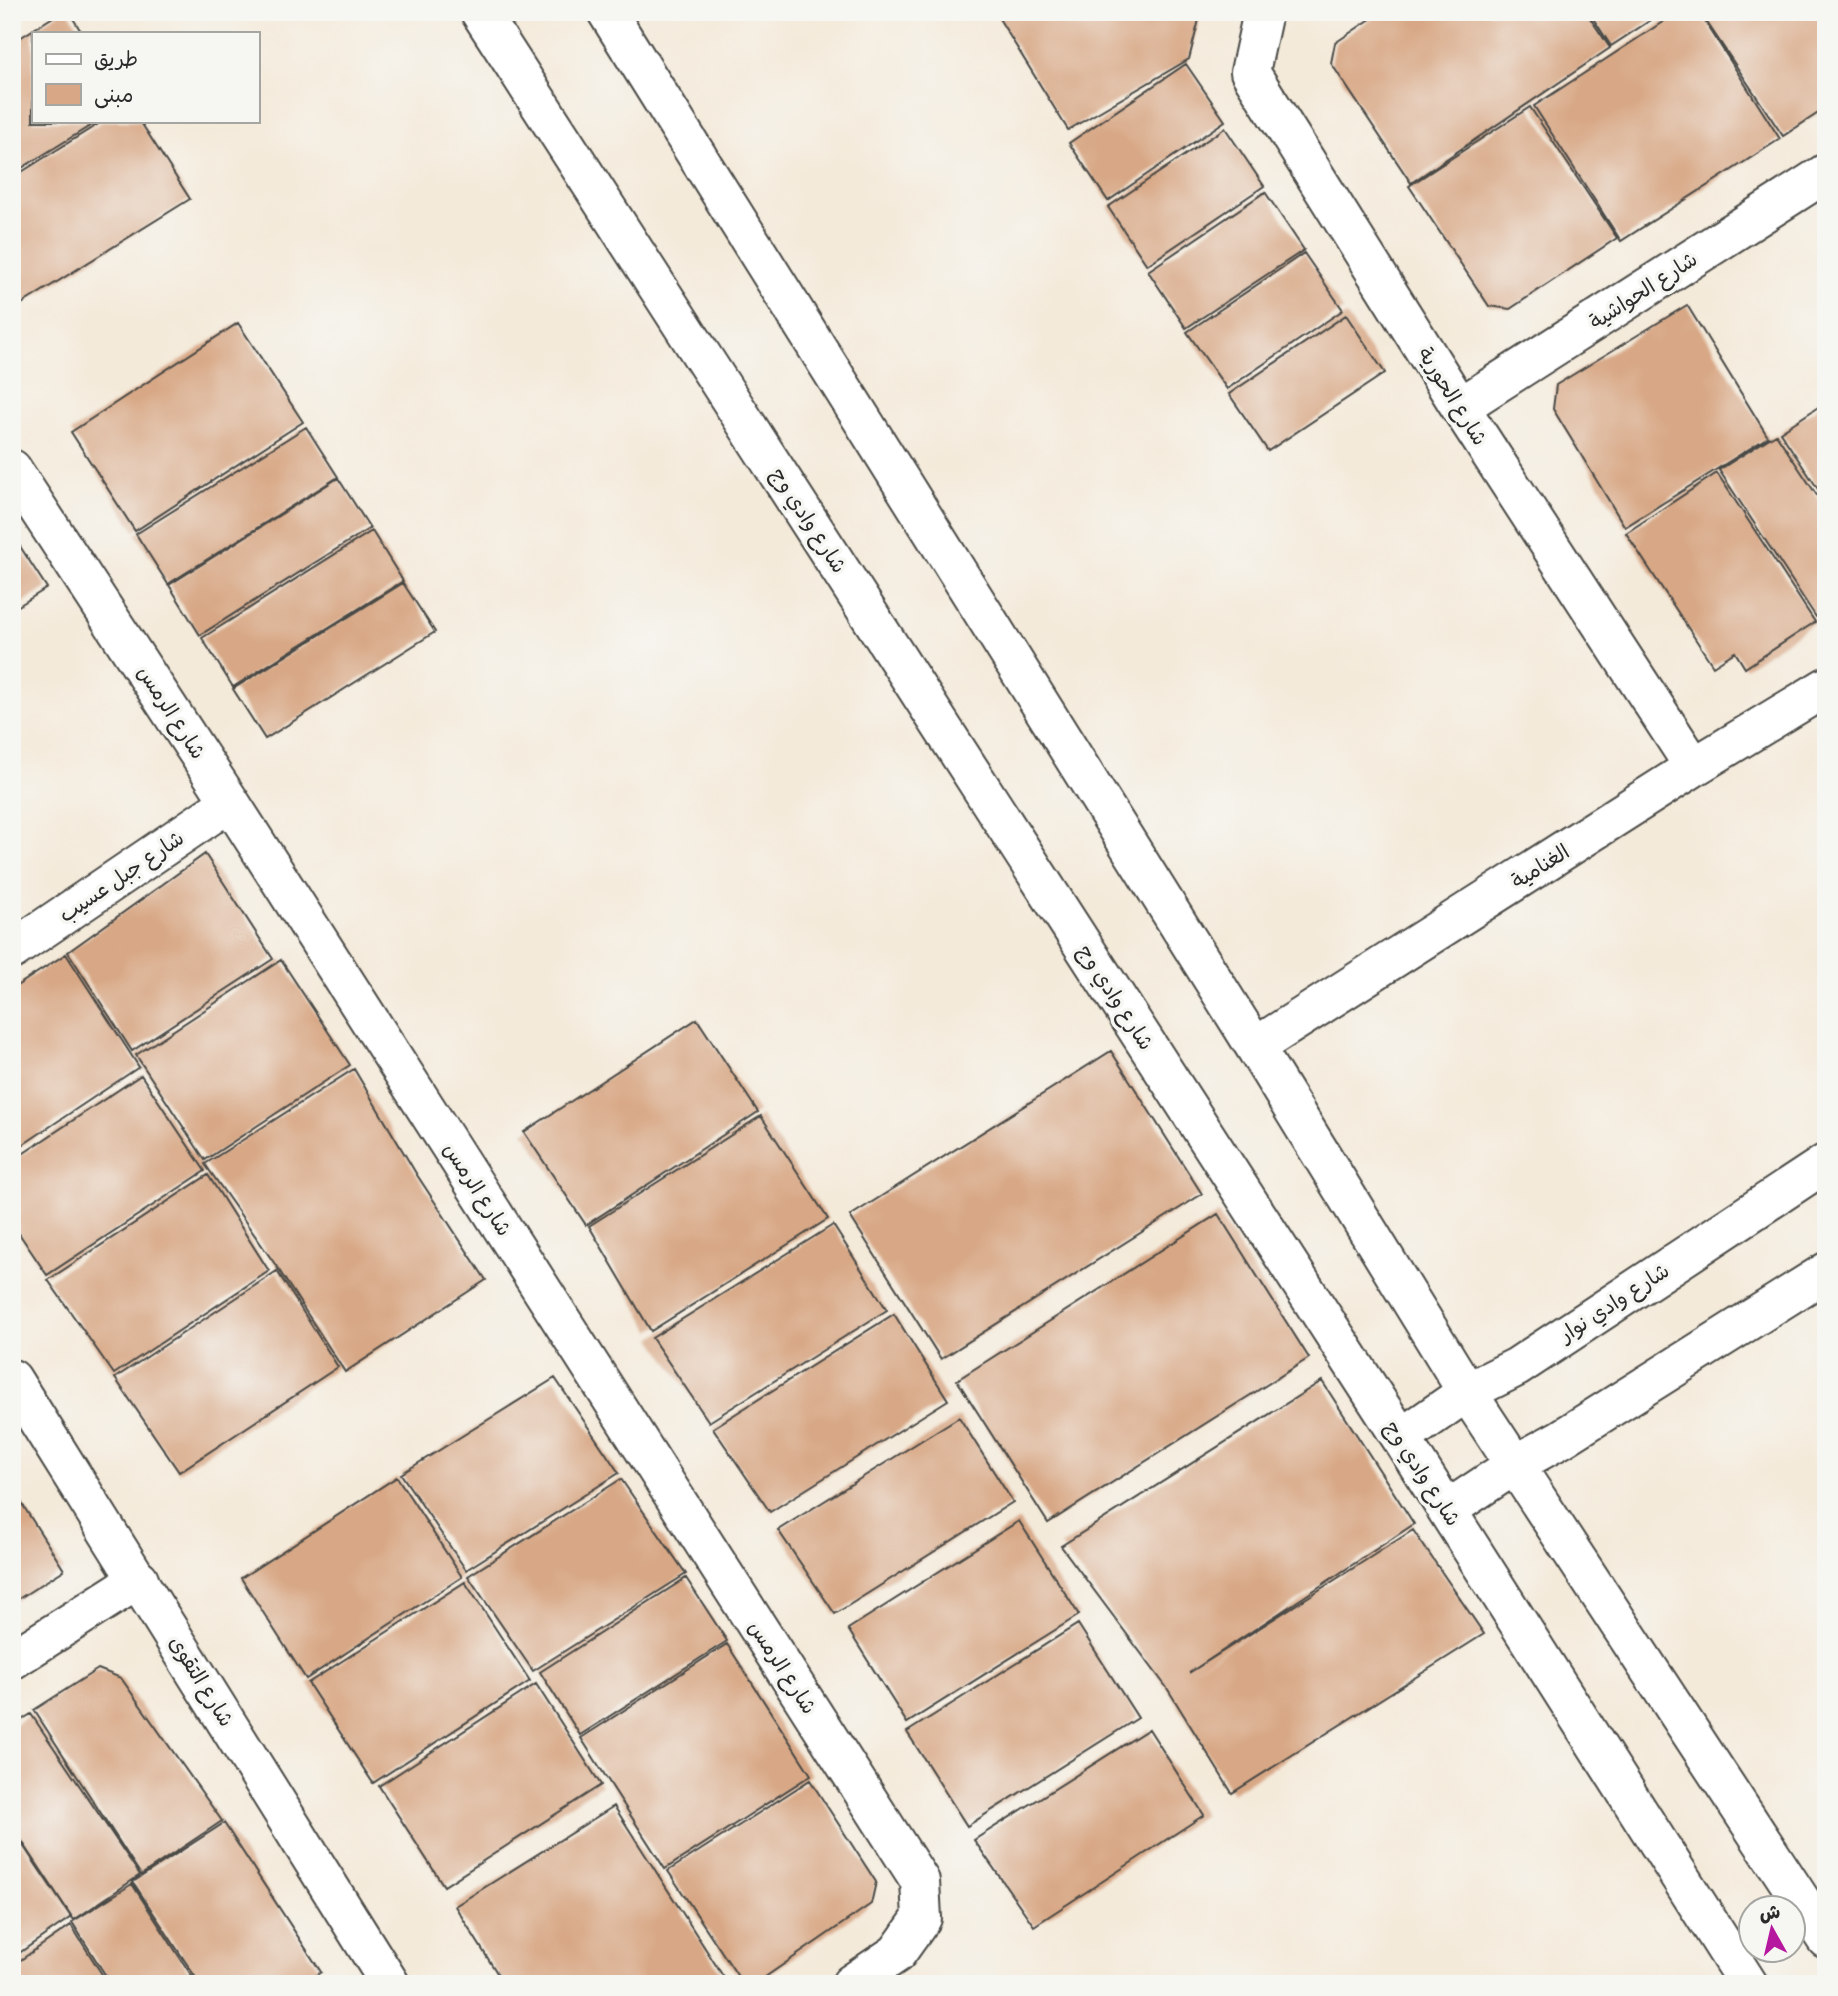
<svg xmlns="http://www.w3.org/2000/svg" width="1838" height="1996" font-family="Itim,'Playpen Sans Arabic',sans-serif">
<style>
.building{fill:#d8a886}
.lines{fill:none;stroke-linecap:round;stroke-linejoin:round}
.minor-casing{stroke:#494845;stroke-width:42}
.minor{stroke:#fff;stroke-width:38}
.labels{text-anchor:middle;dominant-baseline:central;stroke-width:7;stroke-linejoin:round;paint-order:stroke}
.street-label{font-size:21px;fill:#2b2b2b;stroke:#f6f6f2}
</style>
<rect width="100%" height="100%" fill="#f6f6f2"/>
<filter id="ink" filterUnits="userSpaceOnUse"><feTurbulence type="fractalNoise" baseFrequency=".0143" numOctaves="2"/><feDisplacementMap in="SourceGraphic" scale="14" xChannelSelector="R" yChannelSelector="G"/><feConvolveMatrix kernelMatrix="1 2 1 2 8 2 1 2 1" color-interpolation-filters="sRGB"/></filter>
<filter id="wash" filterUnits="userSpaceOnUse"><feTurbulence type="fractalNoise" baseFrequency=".00686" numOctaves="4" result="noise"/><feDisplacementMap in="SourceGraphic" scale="28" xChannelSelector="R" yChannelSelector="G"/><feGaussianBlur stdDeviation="1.57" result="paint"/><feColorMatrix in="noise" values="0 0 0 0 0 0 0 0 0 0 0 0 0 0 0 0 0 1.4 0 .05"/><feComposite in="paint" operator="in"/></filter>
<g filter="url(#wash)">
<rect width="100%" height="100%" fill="#f4eada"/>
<g id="blocks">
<path class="building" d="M61,12H69L82,33H33V121H98L12,174V43Z
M995,12H1201L1189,59L1068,130Z
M1381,12H1586L1610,48L1411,183L1331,63L1335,43Z
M1589,12H1663L1611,46Z
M1678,12H1699L1780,139L1621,241L1534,106Z
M1700,12H1826V108L1783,136Z
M1186,64L1225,121L1108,201L1069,143Z
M1530,107L1617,238L1510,309L1489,306L1409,186Z
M103,121H140L190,199L12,310V178Z
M1225,128L1264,186L1147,265L1108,207Z
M1265,192L1304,250L1186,328L1148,271Z
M1304,253L1343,310L1227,389L1187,332Z
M1687,305L1768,437L1625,527L1553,409L1556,385Z
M1346,315L1385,373L1268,451L1229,394Z
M238,323L303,422L135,531L71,432Z
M1826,402V501L1780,432Z
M306,427L338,477L168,584L136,534Z
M1776,434L1826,509V611L1816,617L1719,470Z
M1717,473L1815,622L1745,668L1735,652L1713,666L1626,533Z
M338,478L370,528L200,635L169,585Z
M372,531L403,581L233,687L202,638Z
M12,534L47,588L12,610Z
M403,583L435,632L265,739L233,689Z
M205,854L273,959L132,1051L68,952Z
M66,954L139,1067L12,1152V989Z
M281,960L350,1065L205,1160L136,1055Z
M697,1019L758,1112L586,1225L524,1132Z
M1111,1051L1202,1194L941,1359L850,1216Z
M354,1069L417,1175L486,1280L345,1372L277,1267L205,1164Z
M141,1075L205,1171L47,1275L12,1223V1161Z
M761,1116L828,1219L651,1331L589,1226Z
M208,1175L269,1271L114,1374L48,1280Z
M1218,1214L1309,1358L1048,1523L957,1380Z
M833,1225L887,1310L709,1422L652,1338Z
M277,1271L338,1367L179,1472L115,1378Z
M894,1314L948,1400L770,1512L713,1428Z
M555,1378L619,1473L466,1570L401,1474Z
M1322,1381L1414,1524L1189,1673L1413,1530L1484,1634L1232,1793L1167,1688L1061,1546Z
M959,1417L1013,1502L835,1614L778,1530Z
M397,1477L462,1577L306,1679L241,1578Z
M621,1479L686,1574L533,1671L468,1576Z
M12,1488L64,1570L12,1603Z
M1019,1521L1079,1615L907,1723L848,1629Z
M686,1578L727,1641L580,1735L540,1672Z
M465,1582L530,1681L373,1783L308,1683Z
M1078,1624L1138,1718L967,1826L907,1732Z
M727,1644L811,1775L665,1869L581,1738Z
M98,1669L121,1678L222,1821L141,1875L34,1710Z
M536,1684L601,1785L444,1886L379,1786Z
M31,1714L140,1875L74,1920L12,1826V1726Z
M1149,1729L1204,1815L1034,1926L974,1840Z
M810,1780L876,1882L871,1904L755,1984H743L668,1871Z
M614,1806L728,1984H504L455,1906Z
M224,1823L321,1972L303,1984H200L133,1882Z
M12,1829L71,1917L12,1958Z
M132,1884L197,1984H111L72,1922Z
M71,1925L108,1984H19L12,1971V1966Z"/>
</g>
</g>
<g filter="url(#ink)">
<use href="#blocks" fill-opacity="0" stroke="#494845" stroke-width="2"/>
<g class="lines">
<g class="minor-casing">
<path id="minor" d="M480,12L1401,1438L1748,1984
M607,12L1255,1047L1467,1392L1826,1939
M1263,12L1250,72L1460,407L1694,767
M1460,407L1826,173
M12,469L230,802L920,1881L922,1918L897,1953L851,1984
M12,950L230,802
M1255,1047L1694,767L1826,687
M12,1379L390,1984
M1401,1438L1467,1392L1517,1367L1826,1163
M1447,1510L1516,1464L1561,1439L1826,1272
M12,1660L139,1579"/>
</g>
<use href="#minor" class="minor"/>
</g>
</g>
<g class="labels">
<g class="street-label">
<text transform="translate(1643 290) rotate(-33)">شارع الحواشية</text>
<text transform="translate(1453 396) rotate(58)">شارع الحورية</text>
<text transform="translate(809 520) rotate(57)">شارع وادي وج</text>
<text transform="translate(172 712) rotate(57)">شارع الرمس</text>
<text transform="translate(1540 866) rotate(-32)">الغنامية</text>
<text transform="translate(121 876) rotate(-34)">شارع جبل عسيب</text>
<text transform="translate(1116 997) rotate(57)">شارع وادي وج</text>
<text transform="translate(478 1189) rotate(57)">شارع الرمس</text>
<text transform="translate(1614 1302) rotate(-33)">شارع وادي نوار</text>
<text transform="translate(1423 1473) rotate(57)">شارع وادي وج</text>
<text transform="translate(783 1667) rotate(57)">شارع الرمس</text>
<text transform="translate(202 1681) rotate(58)">شارع التقوى</text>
</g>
</g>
<rect width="1838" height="1996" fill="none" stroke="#f6f6f2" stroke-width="42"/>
<rect x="32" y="32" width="228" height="91" fill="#f6f6f2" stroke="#a5a5a2" stroke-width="2"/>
<rect x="46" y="54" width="35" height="10" fill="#ffffff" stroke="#a5a5a2" stroke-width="2"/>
<text x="94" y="66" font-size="21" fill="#2b2b2b">طريق</text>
<rect x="46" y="84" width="35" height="21" fill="#d8a886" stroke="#a5a5a2" stroke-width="2"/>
<text x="94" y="102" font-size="21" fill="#2b2b2b">مبنى</text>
<g transform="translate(1772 1929) rotate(352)"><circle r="33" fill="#f6f6f2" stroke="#a5a5a2" stroke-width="2"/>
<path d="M0-5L12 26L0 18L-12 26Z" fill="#b5179e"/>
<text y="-10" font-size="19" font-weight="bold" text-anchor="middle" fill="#2b2b2b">ش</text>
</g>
</svg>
